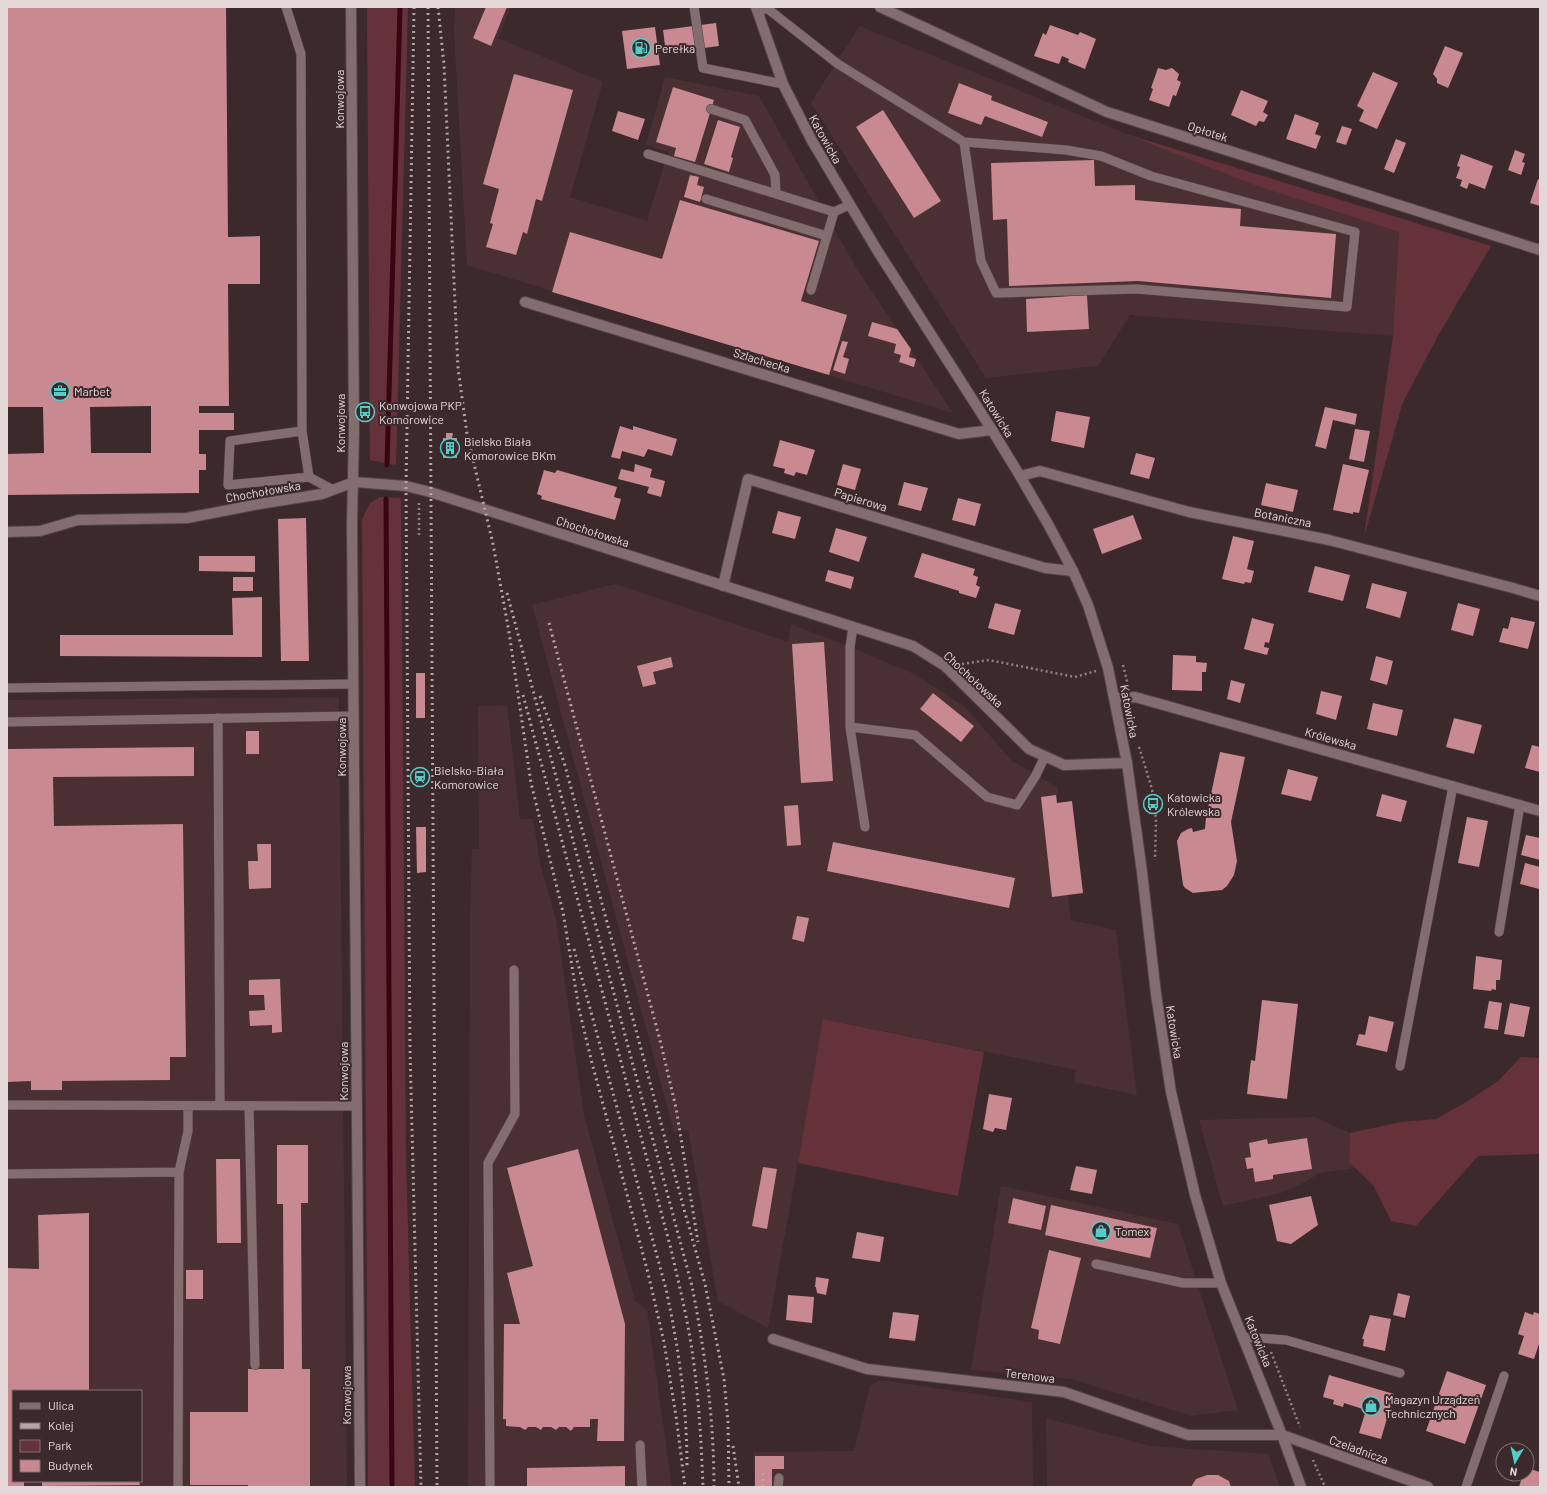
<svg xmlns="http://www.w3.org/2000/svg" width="1547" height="1494" font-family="Barlow,sans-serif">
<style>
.built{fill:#4a3033;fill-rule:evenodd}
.green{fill:#66323a}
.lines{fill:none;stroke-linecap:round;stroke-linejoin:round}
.stream{stroke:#380612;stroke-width:5}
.building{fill:#c88990;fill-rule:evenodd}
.service-casing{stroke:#544547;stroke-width:10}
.minor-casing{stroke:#544547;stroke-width:12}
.tertiary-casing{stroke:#544547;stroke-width:12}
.path{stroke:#938385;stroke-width:2.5;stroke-dasharray:2 3;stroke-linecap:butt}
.service{stroke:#836d6f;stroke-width:9}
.minor{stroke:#836d6f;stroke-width:10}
.tertiary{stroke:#836d6f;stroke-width:10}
.rail{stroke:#b4a5a6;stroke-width:3;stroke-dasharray:2 4;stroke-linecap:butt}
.labels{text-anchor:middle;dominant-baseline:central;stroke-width:4;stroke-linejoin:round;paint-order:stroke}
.poi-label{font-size:12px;fill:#e4d7d8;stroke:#3c292b;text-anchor:start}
.street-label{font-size:12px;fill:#e4d7d8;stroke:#3c292b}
</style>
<rect width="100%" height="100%" fill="#3c292b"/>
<path class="built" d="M455,7H511L498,38L603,82L570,197L647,221L668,152L646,145L665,77L759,96L857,269L953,413L467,265L454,31Z
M859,26L1254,185L1399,232L1393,336L1130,315L1098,366L986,378L811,103Z
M615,584L788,642L791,624L850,647L914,674L964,706L1011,760L1058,788L1057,803L1072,801L1083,893L1068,895L1071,920L1116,930L1137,1095L1074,1082L1076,1070L824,1019L768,1328L718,1301L688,1130L674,1132L532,605Z
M339,697L347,1487H7V700ZM13,1391H141V1481H13Z
M507,705L520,819H533L540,863L556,920L584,1115L635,1301L647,1310L672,1487H468L470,915L472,849H479L478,706Z
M1315,1117L1350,1133L1349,1162L1356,1168L1320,1173L1305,1182L1281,1193L1223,1206L1199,1120Z
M1001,1186L1178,1224L1238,1410L1192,1416L1071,1379L971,1370Z
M880,1380L1032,1402L1033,1487H754L753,1452L854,1451L870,1386Z
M1046,1418L1151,1446L1268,1454L1280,1487H1047Z"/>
<path class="green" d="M367,7H408L396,465L370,460Z
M1126,134L1491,246L1439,334L1403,402L1364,537L1393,336L1399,232L1254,185Z
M380,497L401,498L406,1157L415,1487H368L362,519L370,503Z
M823,1019L984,1052L958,1196L798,1163Z
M1521,1057L1540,1058V1154L1478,1156L1416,1226L1391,1221L1374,1186L1349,1162L1350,1133L1401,1122L1436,1119L1463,1104L1498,1081Z"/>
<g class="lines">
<path class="stream" d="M387,465L400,7
M386,499L392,1487"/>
</g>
<path class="building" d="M7,7H226L228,237L260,236V284H228L229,406H199V413H234V430H199V454H206V470H199V493L7,495V454L44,453L43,407H7ZM151,406V453H91L90,407Z
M486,7H507L491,46L473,38Z
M716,23L719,46L666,53L663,30Z
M1050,25L1078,35L1080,32L1096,39L1085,69L1068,62L1069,59L1062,56L1059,64L1034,56L1043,33L1046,35Z
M655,27L660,65L627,69L622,31Z
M1445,46L1463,53L1448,88L1437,83V79L1433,74Z
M1158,68L1166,70L1172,68L1179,74L1177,80L1181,82L1176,96L1173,95L1169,107L1149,100L1153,89L1151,88Z
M1373,72L1398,83L1377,129L1359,121L1364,110L1357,106Z
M514,74L573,90L542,201L536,199L527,234L523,232L516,255L486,247L493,224L490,223L499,189L483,184Z
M959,83L992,96L991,100L1048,122L1042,137L985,116L981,125L948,113Z
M673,87L714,100L695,162L674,156L676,148L656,142Z
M1241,90L1268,101L1263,112L1268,115L1264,122L1259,121L1256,126L1231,115Z
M883,110L941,201L914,218L856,127Z
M618,111L645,119L638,140L612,131Z
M1295,114L1319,123L1315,134L1321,136L1316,149L1286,139Z
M718,120L740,127L731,157L733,158L729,172L704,164Z
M1342,126L1352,129L1346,145L1336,142Z
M1396,139L1406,143L1394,173L1384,169Z
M1515,150L1525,154L1522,162L1525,163L1521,175L1508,170Z
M1461,154L1493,166L1485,189L1469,183L1467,189L1460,186L1462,180L1456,178L1460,167L1457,166Z
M1094,160L1095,186L1135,185V200L1241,209L1240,226L1336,234L1331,298L1138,281L1009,286L1007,219L993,220L991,163Z
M690,175L699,177L697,185L704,187L700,202L684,197Z
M1538,179L1540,180V206L1530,203Z
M680,200L819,241L801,301L847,315L829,375L552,292L570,232L662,259Z
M1087,295L1089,329L1027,332L1026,299Z
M872,322L897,329L911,349L909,357L916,359L914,367L899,362L901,355L894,353L896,344L868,336Z
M842,341L848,342L843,357L849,359L845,374L833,370Z
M1325,407L1357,414L1355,425L1333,420L1326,449L1315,446Z
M1056,411L1090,417L1084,448L1051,441Z
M620,426L633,430V426L677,439L672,456L648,449L644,457L622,451L620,459L611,457Z
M1355,429L1370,431L1364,462L1349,459Z
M446,433H453L452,438H457V458H443V438H446Z
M780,440L815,450L807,475L796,472L794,476L784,473L785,469L773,466Z
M1136,453L1155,458L1149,479L1130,474Z
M635,464L652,469L650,477L665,481L661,497L647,493L649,487L618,479L621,469L634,472Z
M843,464L861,469L855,490L837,485Z
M1343,464L1369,470L1359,513L1353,512V514L1333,510Z
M544,470L555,473L557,470L617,487L614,497L621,499L615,520L541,499L542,496L537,494Z
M904,482L928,488L921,511L898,505Z
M1266,483L1298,490L1293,512L1261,505Z
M958,498L981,504L975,526L952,520Z
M778,511L801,517L795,539L772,533Z
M1133,515L1142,539L1102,554L1093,529Z
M306,518L309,661H281L278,519Z
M836,528L867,537L859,562L829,552Z
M1233,536L1254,541L1247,569L1254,571L1251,583L1245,582L1244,584L1222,579Z
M922,553L975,569L973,575L978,577L976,585L980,587L976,598L959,593V591L914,577Z
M199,556H255V572L199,571Z
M1315,566L1350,575L1343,601L1308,592Z
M828,570L854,577L851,589L825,581Z
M233,577H253V591H233Z
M1372,583L1407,592L1400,618L1366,608Z
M262,597V657L60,656V635H233L232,598Z
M995,603L1021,610L1014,635L988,628Z
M1458,603L1480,609L1473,636L1451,630Z
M1511,617L1535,622L1528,649L1499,642L1503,628L1508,629Z
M1252,618L1274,624L1269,643L1265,642L1264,647L1269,648L1267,655L1244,649Z
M824,642L833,781L801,783L792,644Z
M1173,655L1196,656V662L1207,663L1206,672H1202V691L1172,690Z
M1376,656L1393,661L1387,685L1370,680Z
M671,657L673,667L653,672L656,684L643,687L637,666Z
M416,673H425V718H416Z
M1231,680L1245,684L1240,703L1227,699Z
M1321,691L1342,696L1336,720L1316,714Z
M933,693L974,726L961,742L920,709Z
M1373,703L1403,710L1397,736L1367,729Z
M1454,718L1482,725L1474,754L1446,747Z
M246,731H259V754H246Z
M1532,745L1540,747V772L1525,768Z
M194,747V776L53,777L54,826L183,824L186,1057H170V1080L62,1081V1090H31V1081L7,1082V749Z
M1220,752L1245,757L1231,822L1237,861L1234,875L1227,886L1222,890L1193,893L1185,888L1183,885L1177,841L1181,833L1188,829L1192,828L1193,832L1205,829L1206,817Z
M1288,769L1318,777L1311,801L1281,794Z
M1382,794L1407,801L1401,822L1376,816Z
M1056,795L1057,803L1072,801L1083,893L1052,897L1041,797Z
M798,805L801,845L787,846L784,806Z
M1467,817L1488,821L1479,867L1458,863Z
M416,827H426V872L417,873Z
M1526,835L1540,838V860L1521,855Z
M833,842L1015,878L1009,908L827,871Z
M257,844H271V888L249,889L248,861H258Z
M1525,863L1540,867L1539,889L1520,884Z
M797,916L809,918L804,942L792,939Z
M1476,956L1502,960L1500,980H1496V990L1492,989L1491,991L1473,989Z
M280,979L282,1032L272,1033V1025L250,1026L249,1011L265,1010L264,995H249V980Z
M1262,1000L1298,1004L1287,1099L1247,1094L1251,1060L1255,1061Z
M1489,1001L1502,1003L1498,1030L1484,1028Z
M1510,1003L1530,1007L1524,1037L1504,1034Z
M1369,1016L1394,1022L1387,1052L1356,1045L1359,1034L1365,1035Z
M989,1094L1012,1098L1006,1130L995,1128L993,1132L983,1129Z
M1307,1138L1312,1169L1273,1175V1179L1255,1182L1253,1168L1247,1169L1245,1158L1251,1157L1249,1143L1267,1139L1268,1144Z
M277,1145H308V1203H301L302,1369H310V1487H248V1485H190V1412H248V1369H284L283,1204H277Z
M578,1149L625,1324L624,1441H597L598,1419H590V1427H574L571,1431L566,1427H559L556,1430L551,1427H543L541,1430L536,1427H528L525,1430L520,1427L506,1426V1419H503L504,1324H520L507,1273L533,1266L507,1168Z
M216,1159H240L241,1243H217Z
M1076,1166L1097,1170L1092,1194L1070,1190Z
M763,1167L777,1169L767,1229L752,1226Z
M1311,1196L1318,1225L1291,1244L1277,1241L1269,1205Z
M1013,1198L1046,1206L1041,1230L1008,1223Z
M1051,1205L1157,1228L1150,1258L1045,1235Z
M89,1213V1391H13V1481H24V1487H7V1268L39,1269L38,1215Z
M857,1232L884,1237L880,1262L852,1258Z
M1049,1250L1081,1258L1060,1344L1038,1339L1039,1330L1031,1328Z
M186,1270H203V1299H186Z
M816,1277L829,1279L826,1295L817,1293L816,1287H815Z
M1398,1293L1410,1296L1405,1318L1393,1315Z
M788,1295L814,1297L812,1323L786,1320Z
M893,1312L919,1315L915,1341L889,1338Z
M1525,1312L1533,1315L1534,1312L1540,1314V1341L1534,1359L1518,1354L1524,1336L1518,1334Z
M1370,1315L1391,1319L1385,1351L1363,1346L1364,1339H1362Z
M1447,1371L1486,1385L1465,1444L1426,1431Z
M1329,1375L1394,1394L1381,1439L1359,1433L1366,1410L1344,1403L1343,1407L1333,1404L1334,1400L1323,1397Z
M755,1456H784V1469H772V1487H755Z
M625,1466V1487H527V1468Z
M1527,1468L1540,1472V1487H1519L1523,1474H1527Z
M1207,1475H1218L1229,1481L1231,1487H1191L1196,1479Z
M42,1481H139L140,1485L42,1486Z"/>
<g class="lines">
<g class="service-casing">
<path id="service" d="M286,7L301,54L302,431L309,477L333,490
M694,7L703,68L783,84
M757,10L768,9L838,64L964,142L1066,150L1101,156L1151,176L1355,232L1347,307L1137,289L996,293L981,261L964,142
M711,109L745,120L775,175L776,194
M648,154L834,212L849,205
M706,199L827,236
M811,290L834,212
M302,431L230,441L228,485L309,477
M853,627L850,647V727L915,735L987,797L1017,805L1036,775L1045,756
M7,688L353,684
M218,718L220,1106
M7,722L353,716
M850,727L865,827
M1499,932L1520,805
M1400,1066L1453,786
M7,1105L357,1106
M249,1106L255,1365
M7,1174L179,1172L188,1131V1106
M1096,1264L1183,1283H1221
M1243,1337L1286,1340L1400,1373
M640,1445L642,1487
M178,1487L179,1172
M490,1487L488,1163L515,1114L514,970
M778,1487L779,1478
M1466,1487L1504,1376"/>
</g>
<g class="minor-casing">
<path id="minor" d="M351,7L354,430L352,525L360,1487
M880,7L1107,112L1540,250
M525,302L959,434L992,430
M1020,476L1040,471L1189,512L1329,540L1513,588L1540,596
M7,532L40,531L78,520L187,518L259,504L322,494L354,482L406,486L430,492L913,646L945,666L1029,749L1064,765L1127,763
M723,586L748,479L1045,568L1073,571
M1115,698L1135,697L1540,811
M773,1339L867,1369L1064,1392L1188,1435H1282L1428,1487"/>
</g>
<g class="tertiary-casing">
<path id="tertiary" d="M756,7L783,84L812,141L877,250L992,430L1020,476L1048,524L1073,571L1088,605L1108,668L1127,763L1142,872L1156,994L1171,1092L1195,1195L1221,1283L1282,1435L1301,1487"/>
</g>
<path class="path" d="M419,503V538
M962,664L989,660L1075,677L1096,671
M1123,665L1128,685
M1139,747L1152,789L1156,818L1155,860
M1271,1352L1300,1427
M1313,1460L1325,1487"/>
<use href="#service" class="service"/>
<use href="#minor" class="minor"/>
<use href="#tertiary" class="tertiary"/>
<path class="rail" d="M414,7L406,486L410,1049L421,1487
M428,7L437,1487
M438,7L444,65L458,368L467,434L493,544L509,632L531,783L563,912L579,1009L592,1063L648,1273L664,1342L676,1416L685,1487
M507,593L692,1286C705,1352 714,1419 714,1487
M549,623L661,1044L676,1108L698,1242
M523,695L671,1249C677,1276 684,1304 689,1332C698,1383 701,1435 703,1487
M540,696L564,762L684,1209L705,1284L724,1379L728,1422L729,1487
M574,949L666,1289C679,1350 687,1405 687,1468
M733,1446L739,1487
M763,1473V1487"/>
</g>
<defs>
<g id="fuel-ring" transform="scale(1)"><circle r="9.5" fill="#3c292b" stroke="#54cdc9" stroke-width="1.5"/><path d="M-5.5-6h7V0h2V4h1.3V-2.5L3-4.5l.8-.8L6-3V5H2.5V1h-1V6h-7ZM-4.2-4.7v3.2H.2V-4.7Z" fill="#54cdc9"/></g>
<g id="office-ring" transform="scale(1)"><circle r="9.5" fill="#3c292b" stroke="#54cdc9" stroke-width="1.5"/><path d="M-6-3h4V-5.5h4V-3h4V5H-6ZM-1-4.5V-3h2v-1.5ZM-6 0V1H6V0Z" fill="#54cdc9"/></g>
<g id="bus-ring" transform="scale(1)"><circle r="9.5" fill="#3c292b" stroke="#54cdc9" stroke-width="1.5"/><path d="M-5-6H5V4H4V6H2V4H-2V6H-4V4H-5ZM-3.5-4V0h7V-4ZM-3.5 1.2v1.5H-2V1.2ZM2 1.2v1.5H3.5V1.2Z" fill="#54cdc9"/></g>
<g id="building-ring" transform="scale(1)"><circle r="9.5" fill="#3c292b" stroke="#54cdc9" stroke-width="1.5"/><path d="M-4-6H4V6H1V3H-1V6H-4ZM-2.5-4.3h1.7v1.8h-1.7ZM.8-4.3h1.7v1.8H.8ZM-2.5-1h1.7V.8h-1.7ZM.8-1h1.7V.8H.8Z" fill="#54cdc9"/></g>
<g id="station-ring" transform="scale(1)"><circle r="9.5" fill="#3c292b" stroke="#54cdc9" stroke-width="1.5"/><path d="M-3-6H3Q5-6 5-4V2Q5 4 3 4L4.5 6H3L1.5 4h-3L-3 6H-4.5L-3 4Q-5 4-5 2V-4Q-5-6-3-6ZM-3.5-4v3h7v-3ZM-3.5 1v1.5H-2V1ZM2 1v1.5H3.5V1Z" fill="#54cdc9"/></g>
<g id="shop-ring" transform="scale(1)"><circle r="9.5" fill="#3c292b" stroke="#54cdc9" stroke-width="1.5"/><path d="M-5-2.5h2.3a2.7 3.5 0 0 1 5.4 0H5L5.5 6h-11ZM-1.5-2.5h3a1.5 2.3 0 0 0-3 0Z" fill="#54cdc9"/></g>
</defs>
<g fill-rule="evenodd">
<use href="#fuel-ring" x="641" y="48"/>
<use href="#office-ring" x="60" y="391"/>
<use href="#bus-ring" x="365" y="412"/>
<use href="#building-ring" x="450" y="448"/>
<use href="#station-ring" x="420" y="777"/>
<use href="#bus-ring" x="1153" y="804"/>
<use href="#shop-ring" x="1101" y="1231"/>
<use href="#shop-ring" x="1371" y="1406"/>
</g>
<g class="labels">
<g class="poi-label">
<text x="655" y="48">Perełka</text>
<text x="74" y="391">Marbet</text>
<text x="379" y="405">Konwojowa PKP<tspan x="379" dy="14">Komorowice</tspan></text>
<text x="464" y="441">Bielsko Biała<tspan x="464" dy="14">Komorowice BKm</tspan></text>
<text x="434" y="770">Bielsko-Biała<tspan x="434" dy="14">Komorowice</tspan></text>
<text x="1167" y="797">Katowicka<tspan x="1167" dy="14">Królewska</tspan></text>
<text x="1115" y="1231">Tomex</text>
<text x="1385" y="1399">Magazyn Urządzeń<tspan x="1385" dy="14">Technicznych</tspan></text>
</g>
<g class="street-label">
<text transform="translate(339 99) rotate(-90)">Konwojowa</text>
<text transform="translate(1208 131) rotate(18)">Opłotek</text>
<text transform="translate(826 139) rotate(61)">Katowicka</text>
<text transform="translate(762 360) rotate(17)">Szlachecka</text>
<text transform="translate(997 413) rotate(58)">Katowicka</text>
<text transform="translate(340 423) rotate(-90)">Konwojowa</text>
<text transform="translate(263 491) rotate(-10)">Chochołowska</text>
<text transform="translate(861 499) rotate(17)">Papierowa</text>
<text transform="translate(1283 517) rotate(11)">Botaniczna</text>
<text transform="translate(593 531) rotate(18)">Chochołowska</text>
<text transform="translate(974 679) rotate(43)">Chochołowska</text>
<text transform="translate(1130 711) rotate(79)">Katowicka</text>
<text transform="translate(1331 738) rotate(16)">Królewska</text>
<text transform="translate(341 747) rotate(-90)">Konwojowa</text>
<text transform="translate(1175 1032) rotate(81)">Katowicka</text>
<text transform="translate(343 1071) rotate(-90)">Konwojowa</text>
<text transform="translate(1259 1341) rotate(68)">Katowicka</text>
<text transform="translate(1030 1375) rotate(7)">Terenowa</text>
<text transform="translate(346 1395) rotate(-90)">Konwojowa</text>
<text transform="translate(1359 1449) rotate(20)">Czeladnicza</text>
</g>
</g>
<rect width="1547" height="1494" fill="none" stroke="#e4d7d8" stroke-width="16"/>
<rect x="12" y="1390" width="130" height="92" fill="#3c292b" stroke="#7f6f70"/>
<rect x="20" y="1403" width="20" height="6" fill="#836d6f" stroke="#7f6f70"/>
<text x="48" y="1410" font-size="12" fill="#e4d7d8">Ulica</text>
<rect x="20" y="1423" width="20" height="6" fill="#b4a5a6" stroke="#7f6f70"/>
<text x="48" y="1430" font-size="12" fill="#e4d7d8">Kolej</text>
<rect x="20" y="1440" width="20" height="12" fill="#66323a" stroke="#7f6f70"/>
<text x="48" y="1450" font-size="12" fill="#e4d7d8">Park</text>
<rect x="20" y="1460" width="20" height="12" fill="#c88990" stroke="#7f6f70"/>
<text x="48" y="1470" font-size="12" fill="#e4d7d8">Budynek</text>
<g transform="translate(1515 1462) rotate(189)"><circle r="19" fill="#3c292b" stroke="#7f6f70"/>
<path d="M0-3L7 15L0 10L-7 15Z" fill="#54cdc9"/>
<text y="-6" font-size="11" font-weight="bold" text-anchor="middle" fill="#e4d7d8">N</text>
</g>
</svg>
